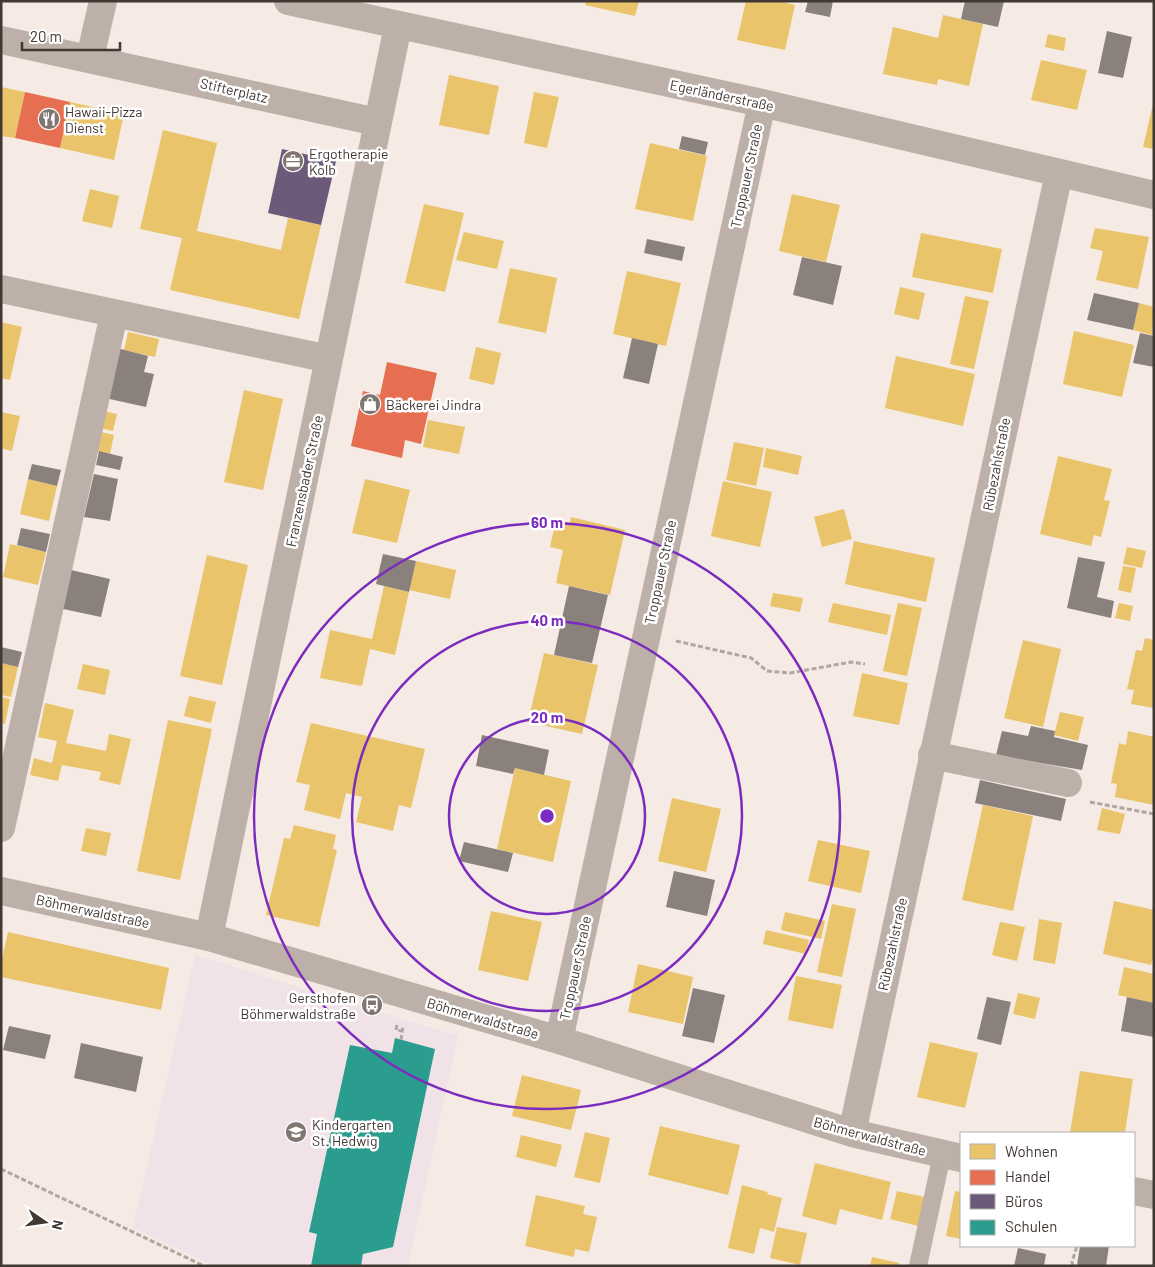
<svg xmlns="http://www.w3.org/2000/svg" width="1155" height="1267" font-family="Barlow,sans-serif">
<style>
.education{fill:#f1e2e8}
.homes{fill:#e9c46a}
.shops{fill:#e76f51}
.offices{fill:#6d597a}
.schools{fill:#2a9d8f}
.industry{fill:#8a817c}
.lines{fill:none;stroke-linecap:round;stroke-linejoin:round}
.path{stroke:#b1a7a2;stroke-width:3;stroke-dasharray:5 2.5;stroke-linecap:butt}
.lane{stroke:#bdb0a8;stroke-width:18}
.street{stroke:#bdb0a8;stroke-width:28}
.ring{fill:none;stroke:#7b2cbf;stroke-width:2.5}
.labels{text-anchor:middle;dominant-baseline:central;stroke-width:5;stroke-linejoin:round;paint-order:stroke}
.street-label{font-size:14px;fill:#413733;stroke:#fff}
.poi-label{font-size:14px;fill:#413733;stroke:#fff;text-anchor:start}
.centre{fill:#7b2cbf;stroke:#fff;stroke-width:2.5}
.ring-label{font-size:15px;text-anchor:middle;font-weight:bold;fill:#7b2cbf;stroke:#fff;stroke-width:5;stroke-linejoin:round;paint-order:stroke}
</style>
<rect width="100%" height="100%" fill="#f5eae4"/>
<path class="education" d="M195,955L458,1036L408,1266H214L133,1228Z"/>
<path class="homes" d="M586,1H639L635,16L585,5Z
M746,1H779L795,5L785,50L737,40Z
M943,15L983,24L969,86L938,79L937,85L883,74L893,27L938,38Z
M1048,34L1066,38L1064,51L1045,47Z
M1041,60L1087,70L1077,110L1031,100Z
M449,75L499,86L489,135L439,125Z
M1,87L25,92L15,138L1,136Z
M534,92L559,97L547,148L524,143Z
M1154,100V149L1143,147Z
M70,102L124,114L114,160L60,148Z
M163,130L217,143L197,231L281,250L288,218L321,225L299,319L170,290L182,238L140,229Z
M650,143L707,156L693,221L635,209Z
M90,189L119,196L112,228L82,221Z
M792,194L840,205L826,262L779,251Z
M424,204L464,213L445,292L405,283Z
M1095,228L1149,237L1138,289L1096,280L1103,251L1090,248Z
M464,232L504,241L497,269L456,260Z
M921,233L1002,249L993,293L912,277Z
M510,268L557,278L546,333L498,323Z
M627,271L681,283L666,346L613,334Z
M900,287L925,293L919,320L894,314Z
M965,296L989,301L974,369L950,364Z
M1139,303L1154,307L1152,335L1133,330Z
M1,322L22,327L10,380L1,378Z
M1074,331L1134,345L1122,397L1063,384Z
M128,332L159,339L155,357L124,350Z
M476,347L501,353L494,385L469,379Z
M896,356L975,374L963,426L885,408Z
M244,390L283,399L263,490L224,482Z
M100,410L117,414L113,431L96,427Z
M1,412L20,416L12,451L1,448Z
M428,420L465,427L459,454L423,447Z
M101,432L114,435L110,454L96,451Z
M734,442L764,448L756,486L726,480Z
M766,448L802,456L798,475L763,467Z
M1058,456L1112,469L1104,500L1110,501L1101,537L1094,535L1091,546L1040,534Z
M28,479L57,486L49,521L20,514Z
M365,479L410,490L397,543L352,533Z
M723,481L772,492L760,547L711,536Z
M844,509L852,539L822,547L814,517Z
M571,517L625,530L610,595L556,583L563,550L550,547L556,520L570,523Z
M854,541L935,558L926,602L845,584Z
M10,544L46,552L38,585L3,577Z
M1127,547L1146,551L1142,568L1123,564Z
M207,555L248,565L222,685L180,676Z
M416,561L456,570L450,599L409,590Z
M1123,566L1136,568L1131,593L1118,590Z
M384,586L409,592L395,655L370,649L362,686L320,678L330,630L372,639Z
M773,593L803,598L800,612L770,606Z
M833,603L891,615L887,635L828,622Z
M898,603L922,608L907,676L883,671Z
M1119,603L1133,606L1130,621L1115,618Z
M1145,638L1154,640V708L1131,704L1134,690L1127,689L1136,650L1142,651Z
M1023,640L1061,649L1043,727L1004,718Z
M544,653L598,665L582,734L528,722Z
M1,663L18,667L11,697L1,695Z
M83,664L110,670L105,695L77,689Z
M862,673L908,683L899,725L853,716Z
M189,696L216,702L211,723L184,716Z
M1,697L10,699L5,724L1,723Z
M45,703L74,710L66,743L106,751L109,734L131,739L120,785L99,780L101,772L62,765L58,781L30,775L34,758L52,763L57,741L38,737Z
M1060,712L1084,717L1078,741L1054,735Z
M168,720L212,729L180,880L137,871Z
M311,723L425,749L411,808L399,805L393,831L356,822L362,797L346,793L340,819L304,810L310,785L296,782Z
M1128,731L1154,737V805L1115,797L1117,784L1111,783L1119,743L1126,745Z
M515,768L571,781L553,862L497,849Z
M672,798L721,809L706,872L658,861Z
M983,805L1033,816L1013,911L962,900Z
M1102,808L1125,814L1120,834L1097,830Z
M294,825L336,835L333,849L337,850L319,927L266,915L284,838L290,839Z
M86,828L111,833L106,856L81,851Z
M818,840L870,851L861,893L808,881Z
M1114,901L1154,910V954L1151,965L1103,954Z
M832,904L856,909L842,977L817,972Z
M491,911L542,922L528,981L478,970Z
M785,912L825,921L821,939L781,930Z
M1039,919L1062,923L1055,964L1033,960Z
M1000,922L1025,927L1017,961L992,955Z
M766,930L809,940L806,954L763,944Z
M8,932L169,968L161,1010L1,977V963Z
M638,964L693,977L683,1024L628,1012Z
M1124,967L1154,974V1003L1118,995Z
M796,976L842,985L833,1029L788,1020Z
M1018,993L1040,998L1035,1019L1013,1014Z
M930,1042L978,1053L965,1108L917,1097Z
M1080,1071L1133,1079L1125,1133H1070Z
M522,1075L581,1090L571,1130L512,1116Z
M660,1126L740,1145L728,1195L648,1175Z
M585,1132L610,1138L600,1183L574,1177Z
M521,1135L562,1145L556,1167L516,1157Z
M815,1163L891,1182L882,1220L840,1209L836,1225L802,1216Z
M742,1185L768,1192L767,1194L782,1198L774,1232L760,1228L754,1254L728,1248Z
M897,1191L925,1197L918,1226L890,1219Z
M955,1191L961,1192V1239L946,1236Z
M536,1195L585,1206L583,1214L597,1217L589,1252L575,1249L574,1257L525,1246Z
M777,1227L807,1233L800,1265L770,1258Z
M872,1257L899,1263V1266H870Z"/>
<path class="shops" d="M25,92L70,102L60,148L15,138Z
M387,362L437,373L421,444L405,440L402,458L351,446L363,391L380,395Z"/>
<path class="offices" d="M282,149L336,161L321,225L268,213Z"/>
<path class="schools" d="M395,1038L435,1049L393,1247L363,1254L361,1266H311L317,1234L309,1232L350,1045L392,1053Z"/>
<path class="industry" d="M808,1H833L830,17L805,12Z
M965,1H1004L998,27L961,19Z
M1107,31L1132,37L1123,78L1098,73Z
M682,136L708,142L705,155L679,149Z
M647,239L685,247L682,261L644,253Z
M802,257L842,266L833,305L793,295Z
M1094,293L1139,303L1133,330L1087,320Z
M1140,333L1154,336V367L1133,363Z
M632,338L658,344L649,384L623,378Z
M117,348L148,356L144,372L154,374L146,407L105,398Z
M99,451L123,457L120,470L96,465Z
M32,464L61,470L57,486L28,479Z
M94,474L118,479L110,521L84,517Z
M21,528L50,534L46,552L17,545Z
M383,554L416,561L409,592L376,584Z
M1078,557L1105,562L1097,597L1114,601L1111,618L1067,608Z
M71,570L110,579L101,617L63,609Z
M569,586L608,595L592,663L554,655Z
M1,647L22,652L18,667L1,663Z
M1031,726L1055,731L1054,737L1088,745L1082,770L1023,760L1022,765L995,759L1002,731L1028,736Z
M482,735L549,750L544,775L515,768L513,774L476,766Z
M980,780L1066,799L1061,821L975,803Z
M464,842L513,853L508,872L459,861Z
M674,871L715,880L707,916L666,907Z
M693,988L725,995L714,1043L682,1036Z
M987,997L1011,1002L1001,1045L977,1039Z
M1127,997L1154,1003V1037L1121,1031Z
M9,1026L51,1035L45,1059L3,1050Z
M81,1043L143,1057L136,1092L74,1078Z
M1080,1246H1109L1106,1266L1077,1265Z
M1018,1248L1046,1254L1044,1266H1014Z"/>
<g class="lines">
<path class="path" d="M676,641L751,658L767,671L790,673L851,662L865,664
M1090,802L1154,814
M397,1025L396,1030L402,1031
M401,1040L403,1026
M1,1169L204,1266
M1073,1266L1072,1262L1077,1246"/>
<path class="lane" d="M918,1266L942,1155"/>
<path class="street" d="M288,1L762,103L1154,195
M1,40L377,122
M90,58L103,1
M1,289L329,359
M932,755L1068,783
M1,828L114,314
M1,891L209,937L559,1040L852,1133L961,1158
M209,937L398,26
M559,1040L762,103
M852,1133L1059,173
M1134,1191L1154,1195"/>
</g>
<g class="ring">
<circle cx="547" cy="816" r="98"/>
<circle cx="547" cy="816" r="195"/>
<circle cx="547" cy="816" r="293"/>
</g>
<defs>
<g id="restaurant-disc" transform="scale(1.125)"><circle r="9.5" fill="#807671" stroke="#fff"/><path d="M-5-6h1v4h1v-4h1v4h1v-4h1v5L-1.5 .5V6h-2V.5L-5-1ZM5-6V6H3V1.5H1.5Q1.5-4 5-6Z" fill="#fff"/></g>
<g id="office-disc" transform="scale(1.125)"><circle r="9.5" fill="#807671" stroke="#fff"/><path d="M-6-3h4V-5.5h4V-3h4V5H-6ZM-1-4.5V-3h2v-1.5ZM-6 0V1H6V0Z" fill="#fff"/></g>
<g id="shop-disc" transform="scale(1.125)"><circle r="9.5" fill="#807671" stroke="#fff"/><path d="M-5-2.5h2.3a2.7 3.5 0 0 1 5.4 0H5L5.5 6h-11ZM-1.5-2.5h3a1.5 2.3 0 0 0-3 0Z" fill="#fff"/></g>
<g id="bus-disc" transform="scale(1.125)"><circle r="9.5" fill="#807671" stroke="#fff"/><path d="M-5-6H5V4H4V6H2V4H-2V6H-4V4H-5ZM-3.5-4V0h7V-4ZM-3.5 1.2v1.5H-2V1.2ZM2 1.2v1.5H3.5V1.2Z" fill="#fff"/></g>
<g id="school-disc" transform="scale(1.125)"><circle r="9.5" fill="#807671" stroke="#fff"/><path d="M0-5L7-2L0 1L-7-2ZM-4 1L0 2.5L4 1V4Q0 6-4 4Z" fill="#fff"/></g>
</defs>
<g fill-rule="evenodd">
<use href="#restaurant-disc" x="49" y="119"/>
<use href="#office-disc" x="293" y="161"/>
<use href="#shop-disc" x="370" y="404"/>
<use href="#bus-disc" x="372" y="1005"/>
<use href="#school-disc" x="296" y="1132"/>
</g>
<g class="labels">
<g class="street-label">
<text transform="translate(234 90) rotate(13)">Stifterplatz</text>
<text transform="translate(722 95) rotate(12)">Egerländerstraße</text>
<text transform="translate(746 176) rotate(-78)">Troppauer Straße</text>
<text transform="translate(996 464) rotate(-79)">Rübezahlstraße</text>
<text transform="translate(304 481) rotate(-78)">Franzensbader Straße</text>
<text transform="translate(660 572) rotate(-78)">Troppauer Straße</text>
<text transform="translate(93 911) rotate(12)">Böhmerwaldstraße</text>
<text transform="translate(892 944) rotate(-78)">Rübezahlstraße</text>
<text transform="translate(575 968) rotate(-78)">Troppauer Straße</text>
<text transform="translate(483 1018) rotate(16)">Böhmerwaldstraße</text>
<text transform="translate(870 1136) rotate(15)">Böhmerwaldstraße</text>
</g>
<g class="poi-label">
<text x="65" y="111">Hawaii-Pizza<tspan x="65" dy="16">Dienst</tspan></text>
<text x="309" y="153">Ergotherapie<tspan x="309" dy="16">Kolb</tspan></text>
<text x="386" y="404">Bäckerei Jindra</text>
<text x="356" y="997" text-anchor="end">Gersthofen<tspan x="356" dy="16">Böhmerwaldstraße</tspan></text>
<text x="312" y="1124">Kindergarten<tspan x="312" dy="16">St. Hedwig</tspan></text>
</g>
</g>
<circle cx="547" cy="816" r="8" class="centre"/>
<g class="ring-label">
<text x="547" y="528">60 m</text>
<text x="547" y="626">40 m</text>
<text x="547" y="723">20 m</text>
</g>
<rect width="1155" height="1267" fill="none" stroke="#413733" stroke-width="5"/>
<rect x="960" y="1132" width="175" height="115" fill="#ffffff" stroke="#b3afad"/>
<rect x="970" y="1144" width="25" height="15" fill="#e9c46a" stroke="#b3afad"/>
<text x="1005" y="1157" font-size="15" fill="#413733">Wohnen</text>
<rect x="970" y="1170" width="25" height="15" fill="#e76f51" stroke="#b3afad"/>
<text x="1005" y="1182" font-size="15" fill="#413733">Handel</text>
<rect x="970" y="1194" width="25" height="15" fill="#6d597a" stroke="#b3afad"/>
<text x="1005" y="1207" font-size="15" fill="#413733">Büros</text>
<rect x="970" y="1220" width="25" height="15" fill="#2a9d8f" stroke="#b3afad"/>
<text x="1005" y="1232" font-size="15" fill="#413733">Schulen</text>
<g transform="translate(45 1222) rotate(103)" stroke="#ffffff" stroke-width="4" paint-order="stroke">
<path d="M0-4L9 19L0 12L-9 19Z" fill="#413733"/>
<text y="-8" font-size="14" font-weight="bold" text-anchor="middle" fill="#413733">N</text>
</g>
<path d="M22 42v8h98v-8" fill="none" stroke="#413733" stroke-width="2.5"/>
<text x="30" y="42" font-size="15" fill="#413733" stroke="#ffffff" stroke-width="4" paint-order="stroke">20 m</text>
</svg>
